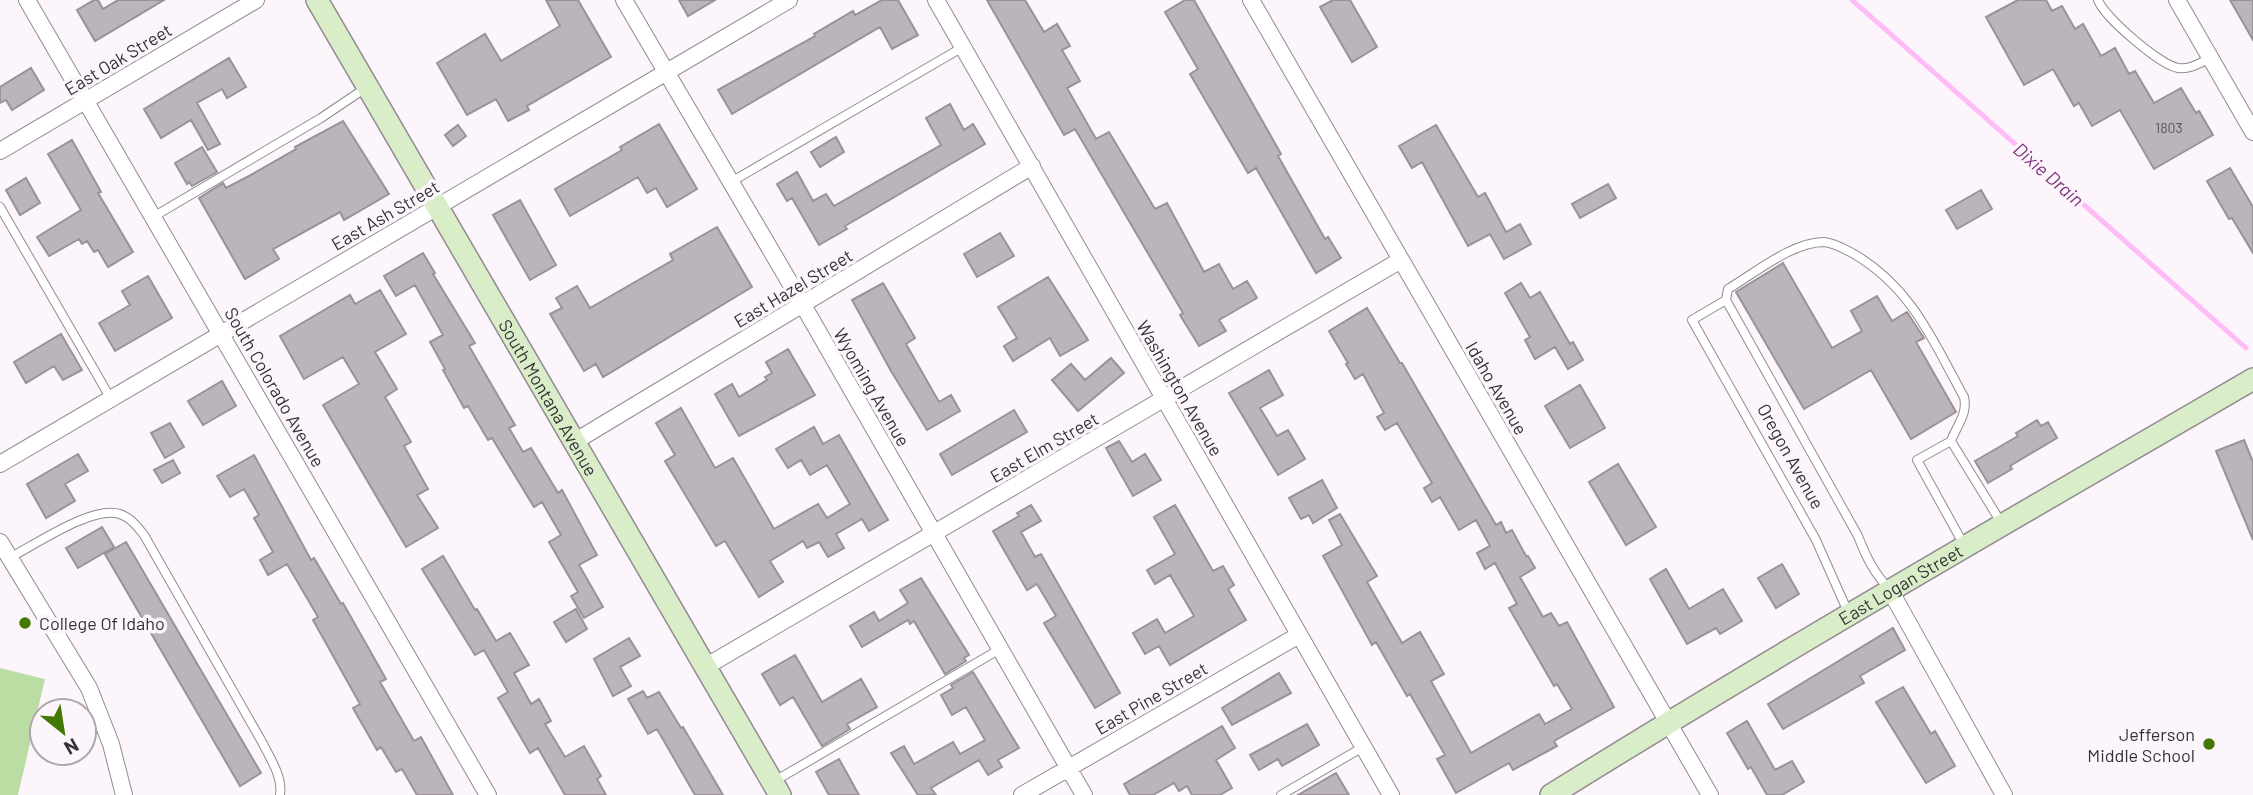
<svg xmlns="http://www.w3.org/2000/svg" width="2253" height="795" font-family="Barlow,sans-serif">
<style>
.green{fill:#bbdda4}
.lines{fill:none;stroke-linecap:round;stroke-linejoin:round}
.stream{stroke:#ffbbf6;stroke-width:5}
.building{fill:#bcb4bb;stroke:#9a9298;stroke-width:2}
.lane-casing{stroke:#918a90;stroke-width:10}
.street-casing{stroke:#918a90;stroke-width:18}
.secondary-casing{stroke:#918a90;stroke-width:24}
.lane{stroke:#fff;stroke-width:8}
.street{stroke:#fff;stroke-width:16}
.secondary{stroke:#d9eec8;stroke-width:21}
.poi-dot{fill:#447805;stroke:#fdf5fc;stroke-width:2.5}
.labels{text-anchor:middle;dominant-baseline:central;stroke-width:7;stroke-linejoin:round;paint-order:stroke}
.number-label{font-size:14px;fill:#575256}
.street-label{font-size:18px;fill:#353235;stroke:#fdf5fc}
.poi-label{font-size:18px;fill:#353235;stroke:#fdf5fc;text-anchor:start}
.water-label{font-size:19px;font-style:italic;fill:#80347a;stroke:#fdf5fc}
</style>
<rect width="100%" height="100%" fill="#fdf5fc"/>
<path class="green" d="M0,668L45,679L18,795H0Z"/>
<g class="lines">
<path class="stream" d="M1852,0L2246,348"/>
</g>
<path class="building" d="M94,0H98L103,9L118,0H164L95,41L77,10Z
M546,0H578L611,57L527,106L529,110L508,121L496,99L467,115L437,63L485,34L501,61L560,26Z
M679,0H715L688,16Z
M882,0H898L918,35L892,49L880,27L732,114L718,90L815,36L814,34L853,11L855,15Z
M987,0H1025L1044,32L1057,24L1070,46L1062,50L1080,81L1067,88L1096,139L1109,132L1155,209L1167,203L1204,272L1219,264L1233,289L1247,281L1257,298L1219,320L1226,331L1199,346L1180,315L1183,313L1075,129L1064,135Z
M1185,0H1194L1281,154L1278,156L1325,239L1328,237L1341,258L1316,273L1256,168L1248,173L1190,74L1198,69L1165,12Z
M1333,0H1350L1377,47L1352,62L1320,7Z
M2018,0H2046L2052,11L2062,6L2075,29L2083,24L2101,56L2115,48L2129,74L2135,71L2154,103L2181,88L2196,113L2199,111L2213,135L2154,169L2120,110L2092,126L2079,103L2074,106L2053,69L2024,85L1986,17Z
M2230,0H2253V40Z
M229,58L246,87L227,98L222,89L197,103L220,144L208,150L191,120L161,138L144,109Z
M31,68L44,90L12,110L6,100L0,103V87Z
M950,104L964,130L973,124L985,144L845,226L847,229L819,245L792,198L787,201L777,184L797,172L813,201L826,194L834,206L941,145L926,118Z
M343,121L389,194L344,220L340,212L273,249L279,259L245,279L199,198L223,183L226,188L249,176L296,149L295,147Z
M659,124L697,189L667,207L656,188L647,193L638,177L570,216L555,189L622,150L620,147Z
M458,125L466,136L453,146L445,135Z
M1436,125L1478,197L1485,193L1506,232L1520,224L1531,244L1504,259L1490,234L1468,246L1422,162L1412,168L1399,146Z
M836,137L844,152L820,167L811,152Z
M72,140L101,192L98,193L133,252L108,267L98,250L94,252L87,241L82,244L79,239L49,256L37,237L81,210L48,154Z
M202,147L217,172L192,186L189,182L187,184L175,163Z
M2230,168L2253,207V253L2232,218L2229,219L2207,181Z
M26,178L40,203L20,215L6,190Z
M1608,184L1616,198L1580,218L1572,204Z
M1981,190L1992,209L1957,229L1946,210Z
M520,200L556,265L530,280L493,215Z
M717,227L752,287L603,377L596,364L584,371L550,314L562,308L556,298L577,286L590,308L673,260L670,254Z
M1000,233L1014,256L977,277L964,254Z
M423,253L435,273L433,274L475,343L469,346L515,425L509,428L523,452L531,448L558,493L562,490L597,555L579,565L603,607L584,618L571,596L578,592L549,542L561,535L542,502L534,507L492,438L488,440L468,406L464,408L443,370L445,369L430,342L443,335L415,285L396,296L384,276Z
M1783,263L1832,348L1862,331L1851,311L1877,296L1892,321L1907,312L1924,338L1916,342L1956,412L1911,439L1871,370L1804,409L1736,292Z
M148,276L172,318L115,351L99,323L130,305L122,291Z
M1048,277L1088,340L1060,356L1050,338L1013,361L1004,346L1017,338L998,307Z
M883,283L915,338L906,344L939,402L951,395L960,411L927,430L891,371L852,300Z
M1521,283L1530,298L1540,292L1570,344L1573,342L1583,360L1568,369L1555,347L1535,359L1525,340L1530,337L1505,293Z
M380,290L406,334L375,352L397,389L385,397L411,442L404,446L428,489L417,495L438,528L406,547L323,405L359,384L343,357L304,379L280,336L350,295L355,304Z
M1367,308L1400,363H1402L1496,525L1501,522L1506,533L1512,530L1526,556H1528L1535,568L1520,577L1543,617L1551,613L1559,626L1567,622L1614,707L1554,741L1557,746L1513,770L1509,763L1456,793L1437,759L1445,755L1410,694L1407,696L1376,642L1372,645L1323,556L1342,545L1329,520L1340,514L1377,576L1367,582L1402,643L1420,632L1444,674L1431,681L1471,753L1539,714L1545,724L1572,709L1557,684L1554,686L1509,608L1517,604L1495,563L1485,569L1477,553L1490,546L1476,520L1459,530L1440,497L1432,502L1424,488L1432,483L1397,423L1385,430L1377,417L1384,413L1363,374L1355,379L1346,364L1348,363L1329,331Z
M61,334L82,370L63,380L54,366L26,383L14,362Z
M788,349L815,395L739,436L715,394L732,384L739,397L767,380L765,377L772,373L766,362Z
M1111,358L1124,373L1078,411L1052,380L1071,364L1085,380Z
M1269,370L1283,395L1260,408L1277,436L1288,430L1305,459L1278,475L1229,393Z
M222,381L236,406L203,425L188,401Z
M1580,385L1605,428L1570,448L1545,406Z
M681,408L715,468L733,458L774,529L818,504L827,518L850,504L827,465L810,475L801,460L788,468L776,449L814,427L823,444L839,435L888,520L869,531L862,519L836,534L844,548L828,557L819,542L807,548L803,541L770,561L783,582L759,597L725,541L716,546L665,461L675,455L656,423Z
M1014,410L1027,432L952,475L940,454Z
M2037,420L2041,426L2048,422L2057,438L2010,466L2012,469L1988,483L1975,461L2018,436L2016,433Z
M170,423L184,447L165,458L151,433Z
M2244,440L2253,462V540L2216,451Z
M1119,441L1132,462L1145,454L1161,480L1133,496L1106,448Z
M78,454L88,471L65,484L75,501L46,518L27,484Z
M254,455L311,560L314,558L341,604L343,603L386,679L380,682L414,741L421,737L453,795H417L402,769L396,772L381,747L377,750L353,708L360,704L313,620L318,617L287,564L268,575L260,560L273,552L254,518L259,515L244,489L230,497L217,476Z
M173,460L180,473L162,483L154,470Z
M1618,464L1656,527L1626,545L1589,482Z
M1322,480L1337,508L1313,523L1309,515L1301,519L1289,498Z
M1031,505L1041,521L1021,532L1035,557L1041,554L1120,693L1095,708L1044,623L1056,616L1037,584L1027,590L993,531L1019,516L1017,513Z
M1175,505L1213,571L1223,566L1234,585L1228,589L1246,620L1170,665L1159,646L1145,654L1133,633L1157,619L1165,633L1194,616L1170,575L1155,584L1147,570L1175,554L1154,517Z
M102,527L114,547L78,568L66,548Z
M126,542L261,773L240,786L105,554Z
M443,556L475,610L477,609L496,641L510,633L529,665L514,673L531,704L539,699L551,721L545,724L565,757L584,746L601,776L597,779L606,795H565L538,748L530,753L498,698L508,692L484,650L475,655L422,569Z
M1782,564L1799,594L1776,608L1758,578Z
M1666,569L1689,609L1723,589L1742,621L1720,634L1716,628L1687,644L1650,579Z
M921,578L969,655L964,658L966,661L945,674L914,621L910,624L908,620L862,647L850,626L874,612L879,621L908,603L900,590Z
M576,609L587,629L566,642L554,622Z
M1893,628L1905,650L1860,676L1864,683L1783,729L1768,704Z
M629,638L640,656L620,667L631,686L613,696L594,659Z
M795,655L822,702L861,679L877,707L847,724L850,729L822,746L793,697L780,705L762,674Z
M973,672L1019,748L998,760L1002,767L988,775L979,760L931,788L936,795H918L891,753L904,746L914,764L953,742L960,754L985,740L966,707L952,715L941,695L953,688L951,685Z
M1279,673L1291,693L1232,725L1222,708Z
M1903,687L1931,734L1935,731L1955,766L1926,783L1876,702Z
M643,691L647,698L659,692L681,728L683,727L723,795H695L657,729L648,734L628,699Z
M1747,721L1775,770L1792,761L1804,782L1782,795H1767L1751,767L1748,769L1727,733Z
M1307,724L1319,745L1282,766L1278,759L1259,770L1250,755Z
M1222,726L1235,748L1216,760L1232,788L1220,795H1192L1187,786L1179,791L1174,783L1153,795H1130L1124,784Z
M839,759L859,795H829L816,772Z
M1336,773L1349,795H1298Z"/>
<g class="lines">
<g class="lane-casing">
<path id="lane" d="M2098,0C2104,17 2160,65 2178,68C2189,70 2200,63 2210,58
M731,182L963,47
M0,207L111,399
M153,217L321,118L367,87
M1726,300L1728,289C1755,273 1792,242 1824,242C1835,243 1844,249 1854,254C1912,288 1933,341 1964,397C1968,414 1957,425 1951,441L2002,524
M1951,441L1917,460L1964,545
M9,558C35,545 92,505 120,514C131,518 137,526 144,535L262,742C270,758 283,777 280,795
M1848,612L1816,540L1692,320L1726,300L1858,536C1866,557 1874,573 1890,590
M773,782L1000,649
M1281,795L1363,747"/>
</g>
<g class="street-casing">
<path id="street" d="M27,0L488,795
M624,0L803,305L1084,795
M936,0L1391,795
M1251,0L1710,795
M2177,0L2253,132
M0,151L256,0
M574,442L1032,166
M0,464L789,0
M0,542L89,688L111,744L124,795
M1890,590L2004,795
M705,667L1401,260
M1022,795L1299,635"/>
</g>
<g class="secondary-casing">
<g id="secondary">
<path id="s1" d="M317,0L780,795"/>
<path id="s2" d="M1551,795C1782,651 2018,516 2253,379"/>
</g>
</g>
<use href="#lane" class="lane"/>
<use href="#street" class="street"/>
<use href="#secondary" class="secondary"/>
</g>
<g class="poi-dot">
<circle cx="25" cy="623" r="7"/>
<circle cx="2209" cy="744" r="7"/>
</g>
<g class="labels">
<g class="number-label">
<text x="2169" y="127">1803</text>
</g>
<g class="street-label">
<text transform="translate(118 59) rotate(-31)">East Oak Street</text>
<text transform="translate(385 215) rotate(-30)">East Ash Street</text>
<text transform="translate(793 288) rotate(-31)">East Hazel Street</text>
<text transform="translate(275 387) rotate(60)">South Colorado Avenue</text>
<text transform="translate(872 387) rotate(60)">Wyoming Avenue</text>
<text transform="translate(1180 388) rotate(60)">Washington Avenue</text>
<text transform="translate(1497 388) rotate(60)">Idaho Avenue</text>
<text stroke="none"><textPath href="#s1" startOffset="460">South Montana Avenue</textPath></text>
<text transform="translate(1044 447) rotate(-30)">East Elm Street</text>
<text transform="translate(1791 456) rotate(61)">Oregon Avenue</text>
<text stroke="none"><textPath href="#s2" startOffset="408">East Logan Street</textPath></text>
<text transform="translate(1151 698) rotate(-30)">East Pine Street</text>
</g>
<g class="poi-label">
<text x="39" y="623">College Of Idaho</text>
<text x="2195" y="734" text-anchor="end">Jefferson<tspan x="2195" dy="21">Middle School</tspan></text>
</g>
<g class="water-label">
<text transform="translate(2049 174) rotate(41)">Dixie Drain</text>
</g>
</g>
<g transform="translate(63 732) rotate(150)"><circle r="33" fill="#fdf5fc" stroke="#ada7ac" stroke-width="2"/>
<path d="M0-5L12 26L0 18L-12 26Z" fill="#447805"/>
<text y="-10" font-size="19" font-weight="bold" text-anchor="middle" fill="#353235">N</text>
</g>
</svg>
